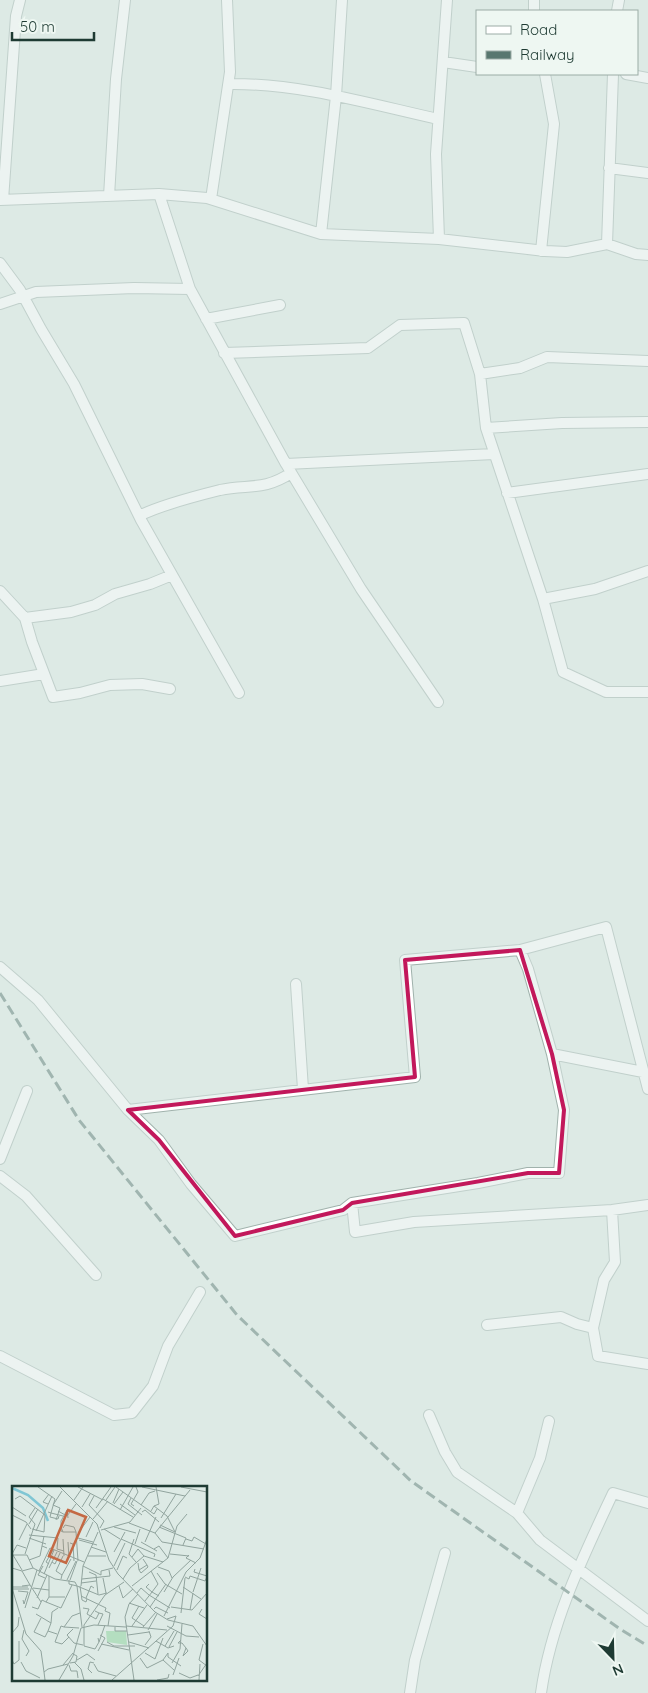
<svg xmlns="http://www.w3.org/2000/svg" width="648" height="1693" font-family="Quicksand,sans-serif">
<style>
.lines{fill:none;stroke-linecap:round;stroke-linejoin:round}
.street-casing{stroke:#a0b2ac;stroke-width:12}
.street{stroke:#fff;stroke-width:10}
.rail{stroke:#58776f;stroke-width:3;stroke-dasharray:10 5;stroke-linecap:butt}
.marked{fill:none;stroke:#c2185b;stroke-width:4;stroke-linejoin:round}
.inset-river{fill:none;stroke:#80c6d4;stroke-width:2.5}
.inset-road{fill:none;stroke:#91a49e;stroke-width:1}
.view{fill:#c46944;fill-opacity:0.15;stroke:#c46944;stroke-width:2.5}
.inset-edge{fill:none;stroke:#1e3b33;stroke-width:2.5}
</style>
<rect width="100%" height="100%" fill="#ddeae5"/>
<g class="lines">
<g class="street-casing">
<path id="street" d="M534,11V0
M617,11L619,0
M443,62L477,67
M626,74L648,78
M229,84C299,83 370,104 438,119
M609,168L648,173
M159,194L190,289L286,464L361,589L438,702
M109,196L116,79L125,0
M211,199L230,72L227,0
M0,200L159,194L207,198L321,234L439,239L545,251L567,252L607,244L636,254L648,255
M3,200L16,16L20,0
M321,234L336,96L342,0
M439,239L436,154L447,0
M607,244L613,74
M541,251L554,124L545,74
M0,263L20,290L41,329L74,384L141,520L239,693
M0,304L36,292L134,288L190,289
M206,319L280,305
M224,353L368,348L400,325L464,323L480,374L486,428L543,599L563,672L606,692H648
M480,374L520,368L547,357L648,361
M486,428L562,423L648,422
M286,464L494,454
M507,493L648,474
M139,516C160,505 196,496 220,490C248,484 264,491 291,473
M0,591L25,618L32,642L53,697L80,693L110,685L142,684L170,689
M543,599L595,589L648,571
M25,618L71,612L95,605L115,594L150,584L172,575
M0,681L44,674
M520,950L606,927L648,1089
M0,967L38,1000L128,1110L415,1077L405,960L520,950L528,969L552,1054L564,1110L559,1173H528L478,1183L352,1203L343,1210L235,1236L191,1184L159,1140L128,1110
M296,984L303,1089
M552,1054L643,1072
M0,1159L27,1091
M0,1176L26,1196L96,1275
M352,1203L355,1232L414,1222L612,1210L648,1205
M487,1325L561,1317L577,1324L593,1328L598,1356L648,1364
M593,1328L604,1280L615,1262L612,1210
M0,1356L114,1415L132,1413L153,1386L168,1346L200,1292
M429,1415L445,1452L457,1472L517,1513
M549,1421L540,1458L517,1513L540,1540L648,1621
M410,1693L415,1660L445,1553
M541,1693C551,1622 583,1557 613,1493L648,1503"/>
</g>
<use href="#street" class="street"/>
<path class="rail" d="M0,993L79,1120L237,1315L411,1481L620,1629L648,1646"/>
</g>
<path d="M0 0H648V1693H0ZM520,950L552,1054L564,1110L559,1173H528L352,1203L343,1210L235,1236L159,1140L128,1110L415,1077L405,960Z" fill="#ddeae5" fill-opacity=".55" fill-rule="evenodd"/>
<path class="marked" d="M520,950L552,1054L564,1110L559,1173H528L352,1203L343,1210L235,1236L159,1140L128,1110L415,1077L405,960Z"/>
<g transform="translate(12 1486)">
<rect width="195" height="195" fill="#ddeae5"/>
<path d="M94,145H114L115,159L95,156Z" fill="#b4dec0"/>
<path class="inset-river" d="M0,2L16,9L31,22L36,35"/>
<path class="inset-road" d="M26,1L43,13L39,27L36,26M48,1L85,38L97,74L106,88L143,126L156,134L181,140L195,160M66,1L91,14M104,1L142,28L145,23M130,1L173,10M169,1L195,6M82,10L77,19L92,35L88,42M119,12L116,18L130,29M3,13L8,10L33,29L32,46L20,43M91,13L121,31M62,14L71,1M94,14L103,1M101,17L107,3M36,18L31,16L37,8M102,18L111,6M108,18L123,29M129,19L137,7L143,5M122,20L119,18L126,6L124,1M142,20L147,18L144,1M0,21L14,30M70,21L78,8M84,22L99,1M108,24L121,1M46,25L55,30L64,18M139,25L142,20L155,30L163,46M130,26L133,24L147,36M0,29L14,36L19,43M47,30L46,33L38,31L39,27L51,30M149,32L164,8M81,33L96,15M44,34L48,22L41,19L50,5M117,37L143,47L150,56L192,63M17,38L26,23M148,39L163,46M49,41L51,46H64L66,75M102,41L124,47M147,41L174,52L171,59M51,42L53,39L62,41L64,46M92,43L108,53M89,44L118,36L129,22M24,45L40,10M51,46L49,45V35L55,24L56,32M66,47L78,31M143,47L178,4M17,49L46,52L45,63L52,65M32,50L30,60L35,62M74,51L81,36M17,52L34,58M66,52L81,56M51,53L52,70M109,53L143,68L142,71M122,53L117,68L124,76M174,53L180,55L182,51L194,58M7,54L15,38M67,54L85,59M56,56L57,72M129,56L145,65M133,56L144,31M58,57L61,58L62,75M123,58L128,43M79,61L94,66M142,63L147,60L156,72M102,66L113,46M0,68L5,59L14,62M13,68L23,38L17,31L23,22M158,68L177,70M0,69H15L21,82L43,93L63,96L65,100L87,109L95,107M1,69L10,84M177,69L174,72L184,77M76,70H94M120,71L126,63L132,70M17,74L28,70L30,60M40,76L43,78L48,67M126,77L127,84L135,79L131,73M37,78L34,76L41,64M31,80L26,89L33,92M71,80L89,89V85L101,82M102,80L113,57M146,81L157,85L160,92M0,82L10,85L21,82M37,82L45,66M183,83L182,86L195,90M105,84L111,70L115,72M127,84L129,87L136,81L135,79M10,85L18,99M27,85L38,62L72,76M139,85L146,98L140,106L147,110M77,86L84,89L86,108M145,87L153,98L170,108M32,88L42,64M50,89L59,73M37,90V111H53M173,91L177,93L178,90L193,95L195,91M91,92L94,107M49,93L50,89L44,85L51,70M70,93L98,90L97,84M111,93L118,82L132,70L151,76M55,94L64,75M57,94V98L65,100L70,141M58,94L65,75M69,97L84,95M10,100L18,99L29,116M68,100L70,114L74,116L75,113M69,100L71,80L86,46M107,100L111,112L121,103M120,100L156,72L165,40L175,28M0,101H16M171,101L189,113M0,102L14,148L29,165L32,186M21,102L37,104M1,103H17M6,105L16,106L12,118L11,114M152,106L161,91L179,74M181,106L189,82M125,107L129,102L137,109M137,109L158,122M69,110L94,122L93,125L98,127L96,140M37,111L34,116L49,122L60,99M25,112L35,89M74,112L79,100L82,102M133,115L140,106L134,101L137,98M117,117L132,122M127,120L120,132L132,140M20,121L26,123L30,114L34,116M138,121L154,98M159,121L180,124L195,107M13,122L25,84M71,122L77,123L75,128L84,133L87,127L83,125M142,123L144,121L156,127M190,123L187,128L195,133M178,124L181,107M169,127L173,92M24,128L39,137L36,145M152,130L174,86L188,72L195,53M39,137L40,126L46,122M86,139L91,128L87,127M114,140L155,144M120,140L135,119M155,140L174,150L187,151M52,141L67,142M103,141V145H115M131,141L144,126M61,143L55,149L62,157L71,159M12,144L10,153L17,165L14,170M136,144L145,128M22,146L33,151L36,145L45,148M22,146L29,132M0,147L6,140L7,131M116,149L137,146M86,152L87,156L93,139M169,154L166,157H170L174,162L176,165L171,170L174,162M144,155L156,162L162,160M43,156L49,140L52,141L60,130L68,127M43,156L50,158L57,151M87,156L83,163L72,160V139L93,109L112,96M95,156L102,160H123M117,156L137,162M89,158L117,164M191,158L187,174L195,180M133,159L139,151L137,145M153,160L162,145M157,161L165,146M86,165L93,152L88,149M133,167L143,173L151,152M156,167L151,174L162,184M156,167V171L169,180M128,172L135,182L151,174M0,174L2,178L7,174V155M65,174L75,168L83,174M9,176L14,185L28,192M62,176L69,183L72,194M58,177L64,176L65,170L61,168M160,177L168,163L170,138M82,178L86,185L104,190M51,179L61,167M57,179L59,185H65L66,192M80,187L76,183L78,176L82,177M167,187L178,192L186,189M161,189L167,172M186,190L195,177M33,194L32,186L36,183L56,178M47,194L61,170L69,142L82,139L114,141M100,194L161,140L164,130L155,133M122,194L113,131L117,118L126,108M145,194L156,192L157,188M187,194L188,178"/>
<path class="view" d="M56,24L74,31L54,77L37,70Z"/>
<rect width="195" height="195" class="inset-edge"/>
</g>
<rect x="476" y="10" width="162" height="65" fill="#eef7f2" stroke="#9baca6"/>
<rect x="486" y="26" width="25" height="8" fill="#ffffff" stroke="#9baca6"/>
<text x="520" y="35" font-size="15" fill="#1e3b33">Road</text>
<rect x="486" y="51" width="25" height="8" fill="#58776f" stroke="#9baca6"/>
<text x="520" y="60" font-size="15" fill="#1e3b33">Railway</text>
<g transform="translate(613 1658) rotate(157)" stroke="#eef7f2" stroke-width="4" paint-order="stroke">
<path d="M0-4L9 19L0 12L-9 19Z" fill="#1e3b33"/>
<text y="-8" font-size="14" font-weight="bold" text-anchor="middle" fill="#1e3b33">N</text>
</g>
<path d="M12 32v8h82v-8" fill="none" stroke="#1e3b33" stroke-width="2.5"/>
<text x="20" y="32" font-size="15" fill="#1e3b33" stroke="#eef7f2" stroke-width="4" paint-order="stroke">50 m</text>
</svg>
